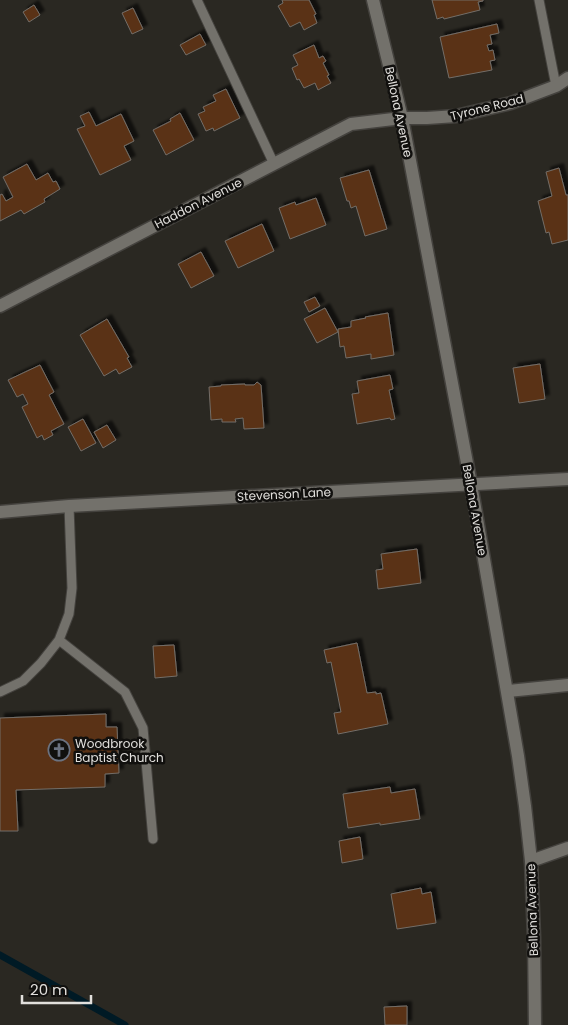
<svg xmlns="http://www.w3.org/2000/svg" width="568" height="1025" font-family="Poppins,sans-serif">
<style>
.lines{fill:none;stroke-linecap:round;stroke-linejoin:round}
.stream{stroke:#001a25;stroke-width:7}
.building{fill:#5a3314;stroke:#736d68;filter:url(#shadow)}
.service-casing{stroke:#44423e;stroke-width:11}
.minor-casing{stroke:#44423e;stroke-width:15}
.tertiary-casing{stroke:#44423e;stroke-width:15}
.service{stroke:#73716b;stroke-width:9}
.minor{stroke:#73716b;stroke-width:12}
.tertiary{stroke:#73716b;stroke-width:12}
.labels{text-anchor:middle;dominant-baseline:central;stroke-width:5;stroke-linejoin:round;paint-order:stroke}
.street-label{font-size:12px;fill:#e2e0dd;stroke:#11100e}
.poi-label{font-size:12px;fill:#e2e0dd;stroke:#11100e;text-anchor:start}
</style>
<defs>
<filter id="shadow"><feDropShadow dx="4.5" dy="-4.5" stdDeviation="1" flood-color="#0009"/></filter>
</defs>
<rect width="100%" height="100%" fill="#2a2822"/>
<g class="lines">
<path class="stream" d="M0,955L125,1025"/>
</g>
<path class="building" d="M282,0H309L316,14L314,15L317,23L304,30L300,22L290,27L278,6L283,3Z
M432,0H483V1L478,2L480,10L444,19L443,17L437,19Z
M34,5L40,15L29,22L23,12Z
M133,8L143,29L132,34L122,13Z
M497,24L499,33L490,35L492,44L487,45L489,51L493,50L495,60L490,61L492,70L449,78L440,37Z
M200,34L206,45L186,55L180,45Z
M314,45L319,58L323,56L326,61L323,63L329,75L327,76L331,83L318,90L315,83L304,88L299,79L297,80L292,68L298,65L293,55Z
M226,89L240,118L214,131L213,128L206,131L198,114L205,111L203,107L216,101L213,95Z
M89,112L96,126L121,114L134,141L124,146L131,160L100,175L77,129L85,126L80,116Z
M180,113L194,140L166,155L153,130L171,121L170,119Z
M27,164L36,180L48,173L53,182L56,181L60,189L44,199L45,202L24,214L21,210L0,221V195L2,194L6,201L13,197L3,177Z
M559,168L566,195H568V240L552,244L549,232L546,233L538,201L552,196L546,172Z
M369,170L387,229L365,236L356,206L351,208L349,201H347L340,178Z
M316,198L326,225L290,239L279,208L295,202L296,205Z
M262,224L274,251L238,268L225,241Z
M201,252L214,276L191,288L178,264Z
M315,297L320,306L309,312L304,302Z
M325,308L338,332L317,343L304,319Z
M388,313L394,355L371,359V354L346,358L344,346L340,347L338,329L351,327V321L366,318L365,317Z
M107,319L129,357L127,358L132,367L119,374L116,369L104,376L80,335Z
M540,364L545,399L519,403L513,368Z
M40,365L54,392L49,395L64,424L51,431L53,435L44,440L42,435L37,438L22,407L28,404L23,394L17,397L8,380Z
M390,375L393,389L389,390L395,419L391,420L390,418L357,424L352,394L359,393L357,381Z
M257,382L261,385L264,428L244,429L243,418L235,419L236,422H222V419L211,420L209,387L221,386V385L245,384V385H254Z
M83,419L96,443L81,451L68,427Z
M107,425L116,440L103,448L94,432Z
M417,549L421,583L378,589L376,570L383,569L381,554Z
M357,643L367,693L376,692V694L381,693L388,724L338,734L334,713L341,712L331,662L327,663L324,650Z
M174,645L177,676L155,678L153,646Z
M106,714V727H117L119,773L105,774V787L16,790L18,831H0V718Z
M390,787L391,793L415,789L420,819L380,825V823L348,828L343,794Z
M360,837L363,859L342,863L339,841Z
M421,888L422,894L431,892L436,923L397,929L391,894Z
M407,1006V1025H385L384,1007Z"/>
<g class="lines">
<g class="service-casing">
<path id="service" d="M197,0L274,164
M539,0L556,86
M59,640L125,692L143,728L153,839
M0,692L23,681L41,663L59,640L69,614L72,588L69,506"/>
</g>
<g class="minor-casing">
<path id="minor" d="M0,306L351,124L402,118H427L456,116L511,103L556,86L568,78
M508,691L568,685
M531,861L568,848"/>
</g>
<g class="tertiary-casing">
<path id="tertiary" d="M373,0L402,118L471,484L518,756L525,806L531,861L534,937L535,1025
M0,512L69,506L568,479"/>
</g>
<use href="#service" class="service"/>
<use href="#minor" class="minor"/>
<use href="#tertiary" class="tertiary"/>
</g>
<defs>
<g id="church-ring" transform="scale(1.125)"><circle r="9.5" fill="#11100e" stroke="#6b7280" stroke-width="1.5"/><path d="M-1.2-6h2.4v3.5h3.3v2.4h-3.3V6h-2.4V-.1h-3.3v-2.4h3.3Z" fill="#6b7280"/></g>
</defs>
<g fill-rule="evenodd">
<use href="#church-ring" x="59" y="750"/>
</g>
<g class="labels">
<g class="street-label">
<text transform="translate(487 107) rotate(-14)">Tyrone Road</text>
<text transform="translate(399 112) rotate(78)">Bellona Avenue</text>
<text transform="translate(198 203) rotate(-27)">Haddon Avenue</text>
<text transform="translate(284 494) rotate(-3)">Stevenson Lane</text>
<text transform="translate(475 510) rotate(80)">Bellona Avenue</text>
<text transform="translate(532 910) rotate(-92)">Bellona Avenue</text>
</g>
<g class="poi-label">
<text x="75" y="743">Woodbrook<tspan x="75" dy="14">Baptist Church</tspan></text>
</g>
</g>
<path d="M22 995v8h69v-8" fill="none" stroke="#e2e0dd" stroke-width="2.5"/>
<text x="30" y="995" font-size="15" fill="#e2e0dd" stroke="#11100e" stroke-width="4" paint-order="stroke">20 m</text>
</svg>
